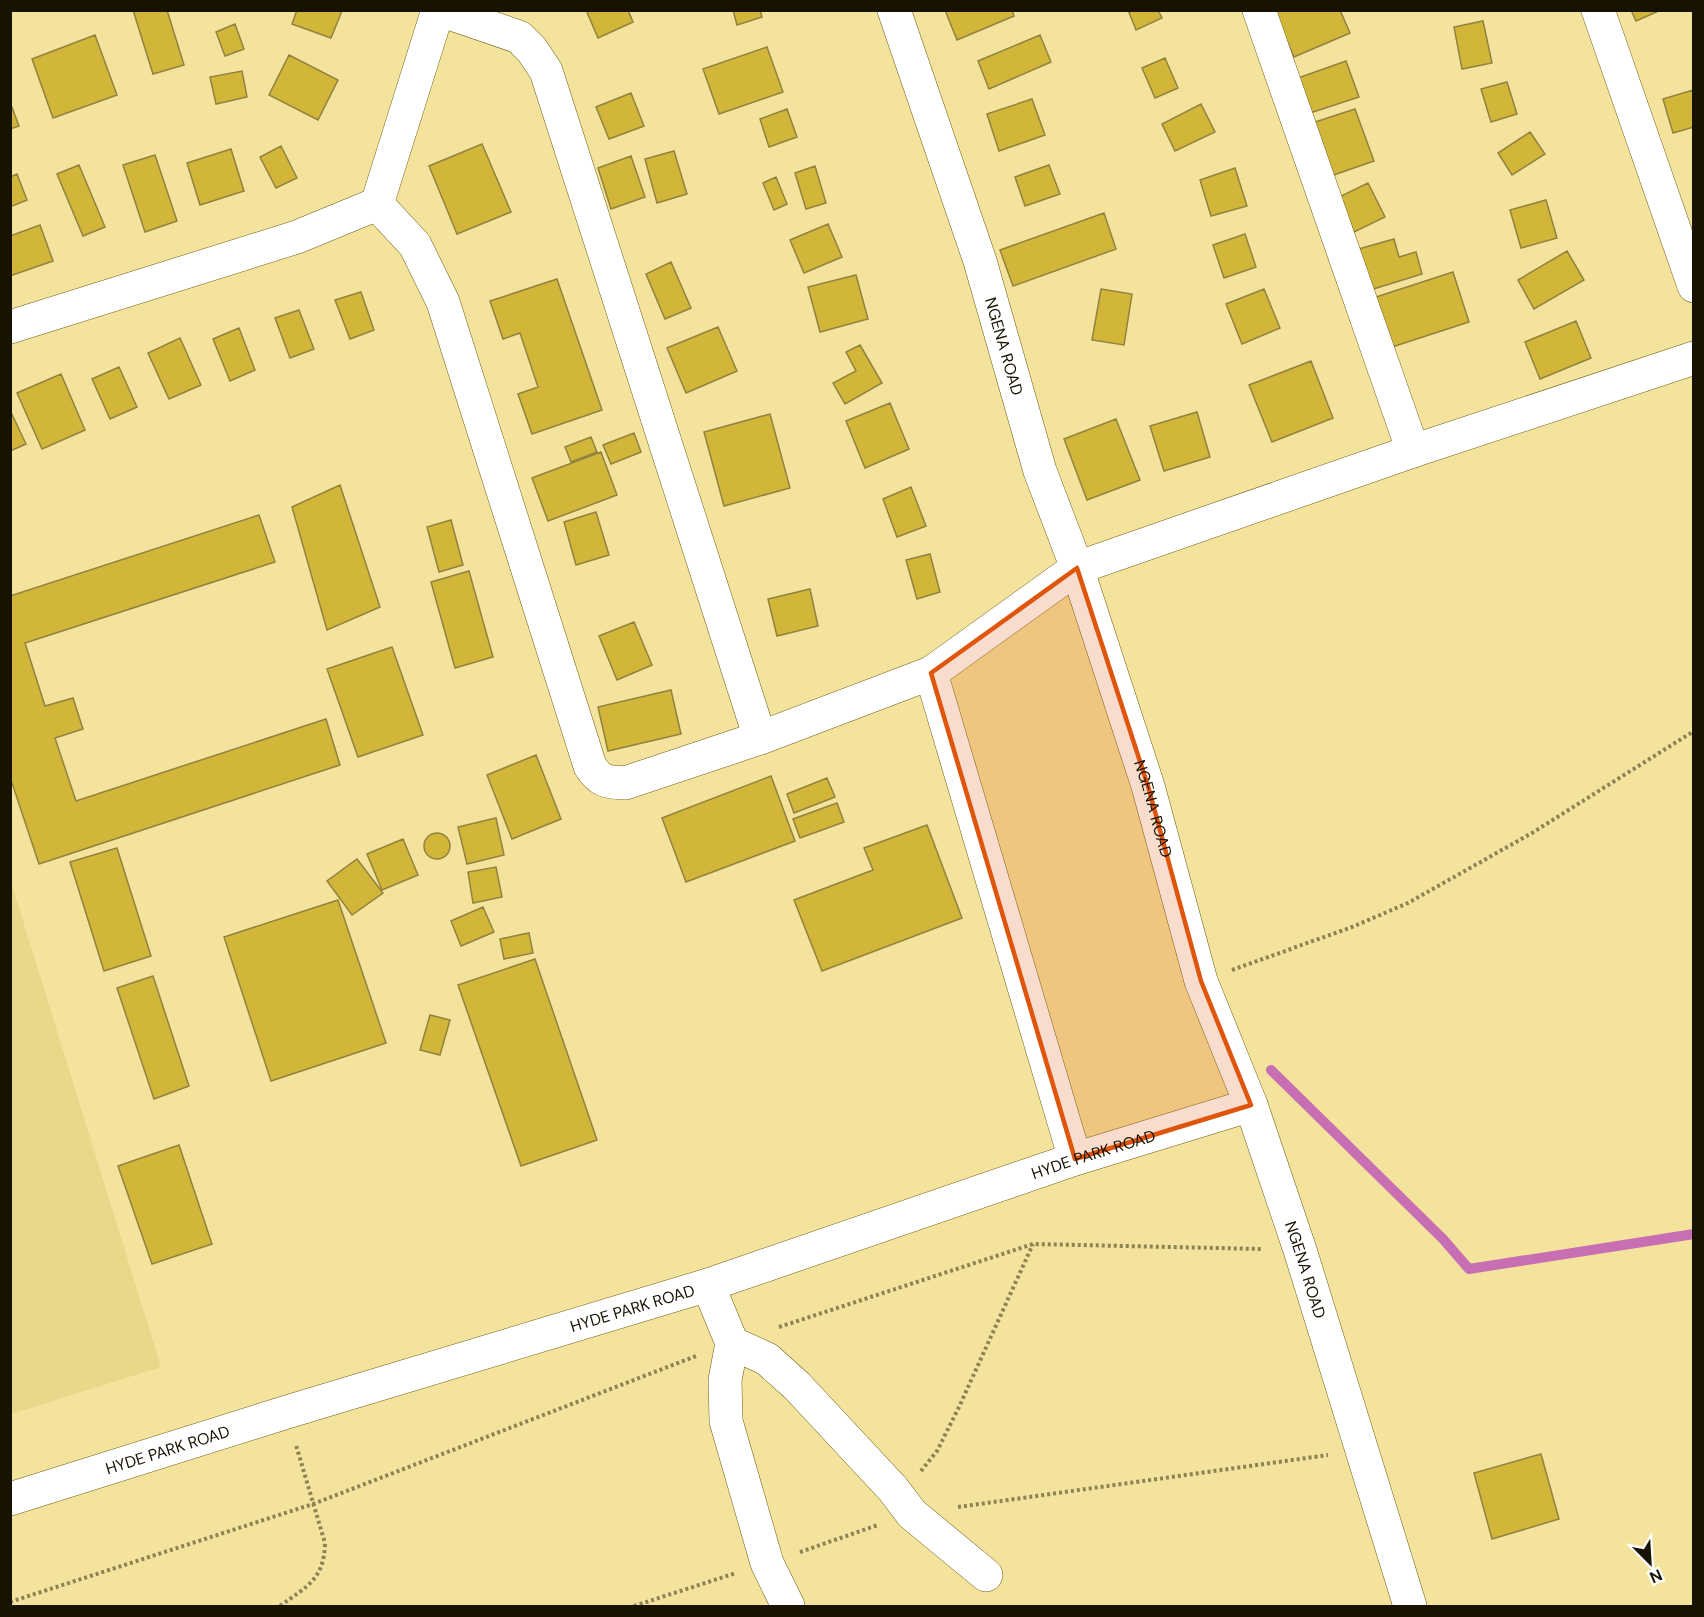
<svg xmlns="http://www.w3.org/2000/svg" width="1704" height="1617" font-family="'DM Sans',sans-serif">
<style>
.built{fill:#ead88a}
.lines{fill:none;stroke-linecap:round;stroke-linejoin:round}
.stream{stroke:#c86eb3;stroke-width:10}
.building{fill:#d1b639;stroke:#91823e;stroke-width:1.5}
.minor-casing{stroke:#6e5f17;stroke-width:34}
.path{stroke:#8d8254;stroke-width:4;stroke-dasharray:3 3;stroke-linecap:butt}
.minor{stroke:#fff;stroke-width:33}
.marked{fill:#de550b;fill-opacity:0.2;stroke:#de550b;stroke-width:4.5;stroke-linejoin:round}
.labels{text-anchor:middle;dominant-baseline:central;stroke-width:4.5;stroke-linejoin:round;paint-order:stroke}
.street-label{font-size:16px;fill:#181200;stroke:#fff}
</style>
<rect width="100%" height="100%" fill="#f3e39d"/>
<path class="built" d="M11,882L161,1367L11,1414H10Z"/>
<g class="lines">
<path class="stream" d="M1271,1070L1443,1239L1469,1269L1694,1234"/>
</g>
<path class="building" d="M133,10H167L184,65L153,74Z
M297,10H341L342,11L331,38L292,24Z
M586,10H628L633,22L598,38Z
M733,10H760L762,17L737,25Z
M945,10H1012L1014,16L957,40Z
M1128,10H1158L1162,18L1136,30Z
M1277,10H1340L1350,33L1294,57L1274,12Z
M1631,10H1661L1636,21Z
M1483,21L1492,63L1462,69L1454,27Z
M235,24L244,49L225,56L216,32Z
M95,35L117,95L53,118L32,59Z
M1040,35L1051,62L989,89L978,61Z
M767,47L783,92L719,114L703,69Z
M289,55L338,80L318,120L269,95Z
M1165,58L1178,88L1155,98L1142,68Z
M1346,61L1359,97L1310,113L1298,78Z
M242,71L247,97L216,104L210,77Z
M1507,82L1517,114L1491,122L1481,89Z
M1693,90L1694,127L1673,133L1663,99Z
M631,93L644,126L609,139L596,107Z
M1032,99L1045,135L999,151L987,114Z
M10,102L19,126L10,129Z
M1201,104L1215,132L1175,151L1162,124Z
M787,109L797,137L769,147L760,119Z
M1355,109L1374,161L1328,177L1309,124Z
M1530,132L1545,154L1512,175L1498,153Z
M482,144L511,212L457,234L429,166Z
M281,146L297,178L276,188L260,157Z
M231,149L244,191L200,205L187,163Z
M674,151L687,194L657,203L645,159Z
M155,155L177,221L145,232L123,165Z
M631,156L645,197L611,209L598,168Z
M79,165L105,227L83,236L57,174Z
M1049,165L1060,194L1025,206L1015,177Z
M815,166L826,203L806,209L795,173Z
M1235,168L1247,206L1211,216L1200,180Z
M17,174L27,200L10,207V177Z
M776,177L787,204L774,210L763,183Z
M1368,183L1385,217L1354,232L1337,198Z
M1546,200L1557,238L1521,248L1510,210Z
M1104,213L1116,249L1013,286L1000,250Z
M828,224L842,257L804,273L790,240Z
M40,225L53,261L10,276V236Z
M1245,234L1256,267L1224,278L1213,245Z
M1394,239L1399,257L1416,252L1422,274L1367,291L1355,250Z
M1567,251L1584,280L1534,309L1518,280Z
M671,262L691,308L665,319L646,274Z
M1453,272L1469,322L1392,347L1376,297Z
M856,275L868,319L820,332L808,287Z
M557,279L602,410L532,434L518,394L538,387L520,333L503,339L490,301Z
M1101,289L1132,294L1124,345L1092,340Z
M1264,289L1280,328L1242,344L1226,304Z
M361,292L374,330L350,339L335,300Z
M299,310L314,349L290,358L275,318Z
M1576,321L1591,358L1540,379L1525,342Z
M718,327L737,371L686,393L667,348Z
M239,328L255,370L230,381L213,339Z
M180,338L201,385L169,399L148,353Z
M860,345L882,383L845,404L833,383L856,371L846,352Z
M1311,361L1333,418L1272,442L1249,385Z
M119,367L137,407L110,419L92,379Z
M61,374L85,430L42,449L17,393Z
M890,403L909,449L865,468L846,421Z
M10,410L26,444L10,451Z
M1197,412L1210,457L1164,471L1150,426Z
M770,414L790,488L724,506L704,432Z
M1116,419L1140,480L1087,500L1064,439Z
M634,433L641,452L611,464L603,445Z
M591,437L597,452L571,462L565,447Z
M601,452L617,495L548,521L532,478Z
M340,485L380,607L327,630L292,507Z
M911,487L926,526L897,537L883,499Z
M596,512L609,555L576,565L564,522Z
M259,515L275,562L25,643L45,706L73,698L83,729L55,738L76,801L326,719L340,765L39,864L10,777V596Z
M451,520L463,565L439,572L427,527Z
M930,554L940,592L917,599L906,560Z
M469,571L493,657L455,668L431,582Z
M810,589L818,626L777,636L768,599Z
M634,622L652,665L617,680L599,636Z
M392,647L423,735L358,757L327,669Z
M671,690L681,734L608,751L598,707Z
M536,755L561,819L512,839L487,775Z
M771,776L795,841L686,882L662,818Z
M827,778L835,797L794,813L787,794Z
M837,803L844,822L800,838L793,819Z
M496,818L504,855L467,864L458,827Z
M927,825L962,918L822,971L794,900L873,870L864,848Z
M424 846a13 13 0 1 1 26 0a13 13 0 1 1-26 0Z
M403,839L418,875L382,890L367,854Z
M117,848L151,956L104,971L70,862Z
M357,859L383,893L352,915L327,881Z
M496,867L502,897L473,903L468,872Z
M338,900L386,1043L271,1081L224,937Z
M483,907L494,932L461,946L451,921Z
M529,933L533,953L504,959L500,939Z
M535,959L597,1140L521,1166L458,985Z
M153,976L189,1086L154,1099L117,988Z
M430,1015L450,1020L440,1055L420,1050Z
M179,1145L212,1244L152,1264L118,1166Z
M1541,1454L1559,1519L1492,1539L1474,1473Z"/>
<g class="lines">
<g class="minor-casing">
<g id="minor">
<path d="M440,10L519,37L532,50L546,71L760,738L931,673L1075,1159"/>
<path id="s1" d="M894,10L980,261L1040,471L1077,568L1148,786L1201,981L1251,1105L1300,1250L1410,1606"/>
<path d="M1259,10L1413,451"/>
<path d="M1598,10L1694,286"/>
<path d="M377,204L415,245L443,302L590,766C600,782 607,782 625,783L760,738"/>
<path d="M10,327L297,237L377,204L438,10"/>
<path d="M931,673L1077,568L1413,451L1694,358"/>
<path d="M708,1285L732,1343L725,1380L726,1421L767,1563L788,1606"/>
<path d="M732,1343L767,1359L797,1386L893,1489L912,1514L986,1575"/>
<path id="s2" d="M10,1499L287,1412L708,1285L1075,1159L1251,1105"/>
</g>
</g>
<path class="path" d="M1232,970L1352,927L1408,903L1532,833L1694,731
M779,1327L1033,1244L1262,1249
M921,1471L937,1451L959,1407L1033,1244
M958,1507L1328,1455
M800,1552L878,1525
M10,1602L313,1504L696,1356
M280,1606C307,1586 324,1580 325,1543L296,1445
M634,1606L736,1573"/>
<use href="#minor" class="minor"/>
</g>
<path class="marked" d="M1077,568L1148,786L1201,981L1251,1105L1075,1159L931,673Z"/>
<g class="labels">
<g class="street-label">
<text stroke="none"><textPath href="#s1" startOffset="354">NGENA ROAD</textPath></text>
<text stroke="none"><textPath href="#s1" startOffset="840">NGENA ROAD</textPath></text>
<text stroke="none"><textPath href="#s2" startOffset="1137">HYDE PARK ROAD</textPath></text>
<text stroke="none"><textPath href="#s1" startOffset="1326">NGENA ROAD</textPath></text>
<text stroke="none"><textPath href="#s2" startOffset="651">HYDE PARK ROAD</textPath></text>
<text stroke="none"><textPath href="#s2" startOffset="165">HYDE PARK ROAD</textPath></text>
</g>
</g>
<rect width="1704" height="1617" fill="none" stroke="#181200" stroke-width="24"/>
<g transform="translate(1650 1563) rotate(156)" stroke="#ffffff" stroke-width="4.5" paint-order="stroke">
<path d="M0-4.5L10 22L0 15L-10 22Z" fill="#181200"/>
<text y="-9" font-size="16" font-weight="bold" text-anchor="middle" fill="#181200">N</text>
</g>
</svg>
